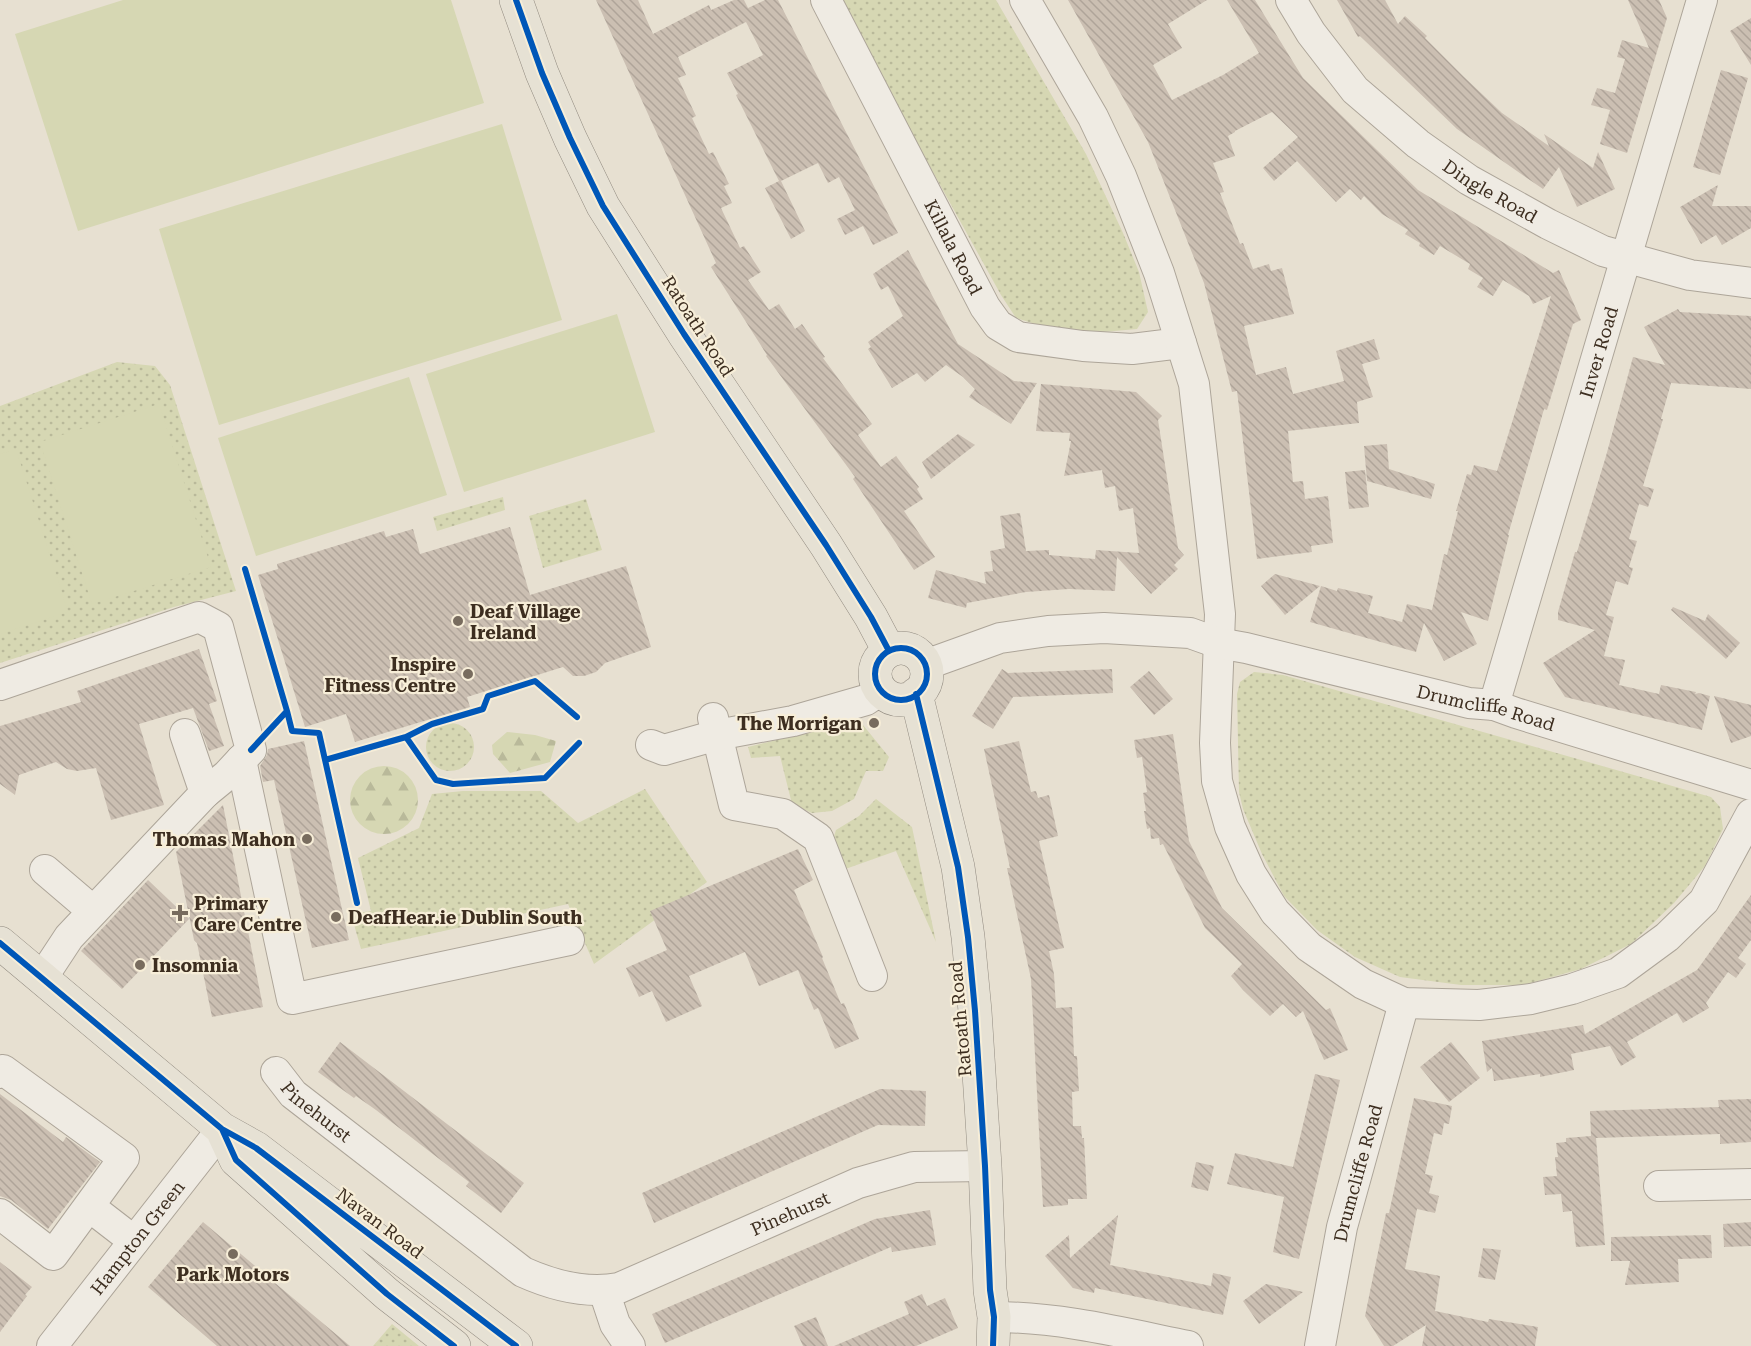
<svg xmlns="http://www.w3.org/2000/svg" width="1751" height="1346" font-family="'Roboto Serif',serif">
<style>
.grass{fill:url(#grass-dots)}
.forest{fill:url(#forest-firs)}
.pitch{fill:#d6d7b3}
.building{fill:url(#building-back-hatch)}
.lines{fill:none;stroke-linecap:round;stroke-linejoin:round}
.minor-casing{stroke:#ada599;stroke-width:32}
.major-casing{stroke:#928b80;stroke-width:34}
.minor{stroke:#efebe3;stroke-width:30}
.major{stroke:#e6e1d4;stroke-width:33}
.cycleway-casing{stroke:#f7eed8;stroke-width:10}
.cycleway{stroke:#0057b8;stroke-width:6}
.poi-dot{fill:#786c5e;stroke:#f7eed8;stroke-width:2}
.labels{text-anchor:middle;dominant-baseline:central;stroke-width:4.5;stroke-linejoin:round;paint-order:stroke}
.street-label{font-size:18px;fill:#3d2e20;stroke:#f7eed8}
.poi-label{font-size:18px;font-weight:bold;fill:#3d2e20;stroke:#f7eed8;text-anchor:start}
</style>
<defs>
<pattern id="grass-dots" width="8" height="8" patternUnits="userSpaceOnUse" patternTransform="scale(1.5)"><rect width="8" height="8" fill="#d6d7b3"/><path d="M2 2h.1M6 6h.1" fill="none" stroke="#b9b99a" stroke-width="1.8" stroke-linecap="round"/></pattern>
<pattern id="forest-firs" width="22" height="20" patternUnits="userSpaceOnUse" patternTransform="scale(1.5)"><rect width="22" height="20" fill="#d6d7b3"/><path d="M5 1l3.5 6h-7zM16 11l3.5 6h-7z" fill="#b9b99a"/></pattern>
<pattern id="building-back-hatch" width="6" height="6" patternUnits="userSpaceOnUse" patternTransform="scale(1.5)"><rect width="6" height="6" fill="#cbbfb2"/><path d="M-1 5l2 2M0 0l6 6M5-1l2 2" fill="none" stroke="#afa499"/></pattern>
</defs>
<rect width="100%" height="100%" fill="#e7e0d1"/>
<path class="grass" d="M843,0H996L1086,154L1123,233L1139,272L1148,312L1137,329L1092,333L1048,328L1016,318L1001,295L908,127Z
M117,362L155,366L170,385L236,591L174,607L0,663V406Z
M503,497L505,510L437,531L433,517Z
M586,499L602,550L543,568L529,516Z
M1254,672L1283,675L1711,797L1720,807L1723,829L1705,866L1674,903L1631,944L1581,969L1523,985H1461L1400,977L1355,957L1317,930L1284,896L1262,854L1243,809L1239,792L1237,694L1240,682Z
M859,720L889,757L883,771H866L854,799L832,811L812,813L792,804L780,756L751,758L748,747Z
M426 747a24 24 0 1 1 48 0a24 24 0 1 1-48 0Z
M645,789L707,882L594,964L568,904L361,949L351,914L371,911L358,858L419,828L432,794L463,791H541L578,823Z
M876,799L912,827L936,942L896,851L837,872L830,849L836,830L859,816Z
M392,1324L419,1346H373Z"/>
<path class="forest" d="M507,732L535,735L556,741L550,762L510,773L493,754L492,745Z
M350 800a34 34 0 1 1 68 0a34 34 0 1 1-68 0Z"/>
<path class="pitch" d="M123,0H451L484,103L78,231L15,34Z
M502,124L562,320L219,425L159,229Z
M617,314L655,432L464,492L426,374Z
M409,377L447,495L256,556L218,438Z
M159,404L211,567L92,604L40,442Z
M16,449L68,612L0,634V454Z"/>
<path class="building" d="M596,0H638L653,34L709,5L711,10L734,0H744L748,8L765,0H778L898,233L873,245L863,226L845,235L837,219L855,210L839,177L828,183L818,163L781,181L805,231L791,239L765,188L779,181L736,95L738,94L727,73L763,55L746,22L678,57L686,75L678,78L696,116L692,118L709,154L713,152L729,184L724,186L732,203L721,208L740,248L744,246L761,272L748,280L769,310L779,304L795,329L802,324L825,357L823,358L872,424L858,435L881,467L896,456L919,487L917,489L923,499L904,511L935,557L914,570L853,479L855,477L766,356L767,355L711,267L716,263Z
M1068,0H1207L1168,24L1182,48L1153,65L1172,100L1223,75L1259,53L1227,0H1255L1303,78L1418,190L1553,273L1559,270L1581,320L1573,324L1547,410L1544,409L1508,535H1509L1488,621L1461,612L1477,644L1444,661L1424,623L1416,652L1310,622L1321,586L1337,591L1338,588L1373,596L1368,613L1402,622L1407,604L1432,610L1444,554L1447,555L1458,511H1456L1467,474L1471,475L1474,465L1497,471L1551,296L1533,304L1529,296L1503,280L1493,296L1477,287L1483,278L1468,269L1470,264L1440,246L1434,255L1419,246L1420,243L1405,234L1408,230L1382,214L1364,196L1361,200L1350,189L1336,202L1297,161L1274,181L1263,168L1298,137L1272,112L1235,131V132L1228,136L1235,156L1213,163L1224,192L1220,193L1240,244L1243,243L1253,269L1269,264L1271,271L1282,268L1294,314L1244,326L1256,375L1286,367L1293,394L1344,381L1336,351L1374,339L1380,359L1362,364L1373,397L1357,402L1359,423L1288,431L1293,482L1303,481L1305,499L1328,496L1333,543L1311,546L1312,552L1257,559L1237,391L1232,392L1204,283L1148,142Z
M1337,0H1385L1398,24L1405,16L1427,36L1425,38L1463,76L1502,113L1549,146L1544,134L1593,168L1598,152L1615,189L1577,207L1559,167L1543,189L1524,176L1457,129L1360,36L1358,37Z
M1628,0H1659L1667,18L1627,153L1600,144L1610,110L1591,105L1597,88L1615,93L1625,59L1617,57L1622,40L1649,48Z
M1751,18V65L1730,31Z
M1721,70L1748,78L1720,175L1693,167Z
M1718,185L1712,206H1751V228L1722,245L1716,235L1701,244L1680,207Z
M908,250L958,344L1014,381L1037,383L1011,424L969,397L975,389L963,377L946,365L925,382L917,373L892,388L868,349L871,347L868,342L903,316L888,286L881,290L873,274Z
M1678,309L1680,312L1751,316V389L1671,383L1661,419H1663L1643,486L1654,489L1648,507L1639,504L1629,539L1637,541L1629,567L1633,568L1628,585L1616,581L1606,615L1614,617L1604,656L1625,660L1619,685L1659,694L1661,685L1696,692L1695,694L1699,693L1710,696L1702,730L1565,697L1543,663L1595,630L1558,620V612L1575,552H1577L1606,456L1633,357L1665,365L1644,327Z
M1041,384L1136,392L1162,416L1158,420L1178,548L1184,555L1174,565L1178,569L1151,594L1117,557L1115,591L1069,589L1026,592L967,603L966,608L928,598L936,570L986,584L984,572L993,571L990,551L1005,548L1000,516L1020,513L1026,551L1049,550V555L1095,559L1096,550L1139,553L1133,508L1119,511L1115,486L1105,488L1102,470L1064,476L1071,441H1069L1070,433L1036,431Z
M958,434L975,445L931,479L922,462Z
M1387,444L1389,469L1435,484L1431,499L1367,481L1364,446Z
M1365,470L1369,507L1349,509L1345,472Z
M510,527L530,595L626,566L651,647L605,663L596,672L584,676H573L563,667L467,697L470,707L355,742L346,714L305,727L258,575L278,569L277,564L384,531L386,537L413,529L420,554Z
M1275,574L1320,586L1285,615L1261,586Z
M1673,607L1705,621L1708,614L1740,643L1726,659L1671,610Z
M199,649L217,701L209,704L224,746L209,751L193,708L139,724L164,805L111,820L96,768L77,771L67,769L56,762L19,775L15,795L0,784V726L81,702L77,691Z
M1002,669L1008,673L1112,669L1113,693L1013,697L993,729L972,716Z
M1149,671L1173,699L1154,715L1130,687Z
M1714,696L1751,705V736L1731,743Z
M1173,734L1189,841L1222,908L1326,1010L1330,1008L1348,1050L1324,1060L1303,1011L1296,1017L1283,1004L1270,1016L1243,990L1231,976L1242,964L1205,928L1163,844L1160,845L1159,838L1151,839L1150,828L1147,829L1144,811H1146L1143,793L1147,792L1142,757L1137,758L1134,740Z
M304,741L349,940L312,948L274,780L263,782L260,766L267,755L268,749Z
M1019,741L1031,792L1036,791L1038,798L1049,795L1058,836L1039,841L1064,948L1049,951L1054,974L1056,1008L1072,1007L1074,1056H1077L1079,1091L1072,1092L1073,1126H1081L1082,1138H1084L1087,1199H1068V1205L1043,1207L1031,979L1007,868H1010L984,749Z
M223,805L263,1007L212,1017L197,943L194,940L176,852Z
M798,849L813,880L794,890L823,957L822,958L841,1004L844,1003L859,1039L835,1049L818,1008L814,1010L798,970L759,986L745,952L689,976L702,1006L666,1022L652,991L639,997L626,968L667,950L650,911Z
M148,880L189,919L122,989L81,951Z
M1751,895V940L1738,958L1746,964L1736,978L1728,972L1706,1003L1709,1008L1683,1023L1677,1013L1627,1042L1636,1057L1621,1066L1610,1046L1571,1054L1574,1070L1540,1077V1074L1494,1081L1492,1068L1487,1072L1482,1041L1583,1025L1585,1034L1697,970Z
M340,1042L524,1183L501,1213L466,1186L469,1182L376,1110L356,1096L354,1098L318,1072Z
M1451,1042L1480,1078L1449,1102L1420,1067Z
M1315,1074L1340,1080L1299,1259L1273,1252L1284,1197L1227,1184L1235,1153L1293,1167Z
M880,1089L926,1091L925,1126L878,1125L654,1223L642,1193Z
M0,1094L63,1142L66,1137L100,1162L48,1229L11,1200L0,1196Z
M1414,1098L1452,1106L1449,1124L1444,1123L1442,1135L1434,1133L1425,1174L1433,1176L1429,1193L1439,1196L1435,1213L1417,1209L1405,1269L1440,1276L1435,1311L1488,1322L1489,1319L1538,1327L1535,1346H1422L1426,1325L1393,1346H1384L1365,1316L1386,1213H1389Z
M1751,1099V1142L1720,1144V1134L1596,1138L1605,1245L1576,1247L1572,1211L1563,1212L1561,1194L1545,1195L1543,1177L1557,1176L1555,1157H1558L1556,1143L1566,1142V1138L1591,1136L1590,1111L1719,1107L1718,1100Z
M1196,1162L1214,1166L1208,1191L1191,1187Z
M930,1210L936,1245L892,1252L891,1247L665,1343L652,1314L875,1219Z
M1118,1215L1110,1265L1211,1286L1213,1273L1231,1277L1223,1315L1095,1288L1094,1293L1073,1288L1045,1256L1069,1235L1070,1258Z
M203,1222L281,1288L350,1346H217L148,1287Z
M1751,1222V1246L1724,1247L1723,1224Z
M1711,1235L1712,1258L1678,1259L1679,1282L1625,1285L1630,1261H1611V1237Z
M1483,1248L1501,1250L1495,1280L1478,1277Z
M0,1262L32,1287L25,1295L27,1296L0,1332Z
M1266,1284L1303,1292L1259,1324L1243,1301Z
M922,1294L927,1306L945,1298L958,1328L916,1346H834L909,1314L904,1302Z
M816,1317L828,1346H803L794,1326Z"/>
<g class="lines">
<g class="minor-casing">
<g id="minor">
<path id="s1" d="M826,0L985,307L998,325L1018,337L1083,346L1132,349L1181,343"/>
<path d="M1025,0L1093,117L1121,176L1159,273L1194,384L1220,614L1215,743L1217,781L1230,827L1251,874L1275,912L1309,947L1363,984L1404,1003L1479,1005L1531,999L1572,989L1618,973L1667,937L1704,901L1751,814"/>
<path id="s2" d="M1291,0L1311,33L1355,90L1418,144L1469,180L1548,224L1603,251L1690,275L1751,283"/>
<path id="s3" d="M925,665L1000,638L1048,631L1104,628L1190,633L1218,643L1246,648L1469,703L1494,705L1516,713L1751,785"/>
<path d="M0,685L199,617L218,627L251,750L241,760"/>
<path id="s4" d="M1494,705L1702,0"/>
<path d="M713,718L734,805L783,814L818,838L872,976"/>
<path d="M185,734L205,793"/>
<path d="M651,745L664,750L717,735L793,721L866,700L881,690"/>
<path d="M45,870L93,911"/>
<path d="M42,978L69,937L205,793L227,775L241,760L292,999L569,940"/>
<path id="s5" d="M276,1072L293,1094L523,1272C552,1285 587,1294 619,1288L858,1183L914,1167L985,1166"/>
<path d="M0,1073L3,1070L124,1158L53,1255L0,1214"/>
<path d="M1659,1186L1751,1184"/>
<path d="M90,1207L134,1241"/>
<path d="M604,1291L615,1324L630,1346"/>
<path d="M994,1317C1060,1317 1124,1333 1188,1346"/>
<path id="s6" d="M52,1346L222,1129"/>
<path id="s7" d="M1320,1346L1342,1227L1404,1003"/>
</g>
</g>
<g class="major-casing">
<path id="major" d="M516,0L542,73L570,138L603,206L684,334L826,545L871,617L889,651
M875 674a26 26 0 1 1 52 0a26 26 0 1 1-52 0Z
M916,694L958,867L968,937L975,1011L985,1166L990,1290L994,1317L993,1346
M0,943L222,1129L256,1148L516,1346
M224,1134L236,1160L387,1294L454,1346"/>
</g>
<use href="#minor" class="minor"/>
<use href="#major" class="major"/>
<g class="cycleway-casing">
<path id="cycleway" d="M516,0L542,73L570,138L603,206L684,334L826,545L871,617L889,651
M245,569L287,711L251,750
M875 674a26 26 0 1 1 52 0a26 26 0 1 1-52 0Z
M916,694L958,867L968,937L975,1011L985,1166L990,1290L994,1317L993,1346
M287,711L292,731L319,733L357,903
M406,737L432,724L483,709L488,696L535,681L577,717
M325,760L406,737L436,780L453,784L545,778L579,743
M0,943L222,1129L256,1148L516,1346
M222,1129L236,1160L387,1294L454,1346"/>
</g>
<use href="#cycleway" class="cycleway"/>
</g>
<g class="poi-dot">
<circle cx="458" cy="621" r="6"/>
<circle cx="468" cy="674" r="6"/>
<circle cx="874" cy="723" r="6"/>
<circle cx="307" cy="839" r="6"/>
<path d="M177 904h6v6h6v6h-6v6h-6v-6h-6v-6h6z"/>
<circle cx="336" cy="917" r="6"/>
<circle cx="140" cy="965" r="6"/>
<circle cx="233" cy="1254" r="6"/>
</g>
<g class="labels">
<g class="street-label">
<text stroke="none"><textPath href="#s2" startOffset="280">Dingle Road</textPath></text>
<text stroke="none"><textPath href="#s1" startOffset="278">Killala Road</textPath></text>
<text transform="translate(698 326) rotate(57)">Ratoath Road</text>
<text stroke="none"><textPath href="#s4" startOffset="368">Inver Road</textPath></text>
<text stroke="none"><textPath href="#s3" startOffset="576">Drumcliffe Road</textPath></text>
<text transform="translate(960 1019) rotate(-95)">Ratoath Road</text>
<text stroke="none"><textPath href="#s5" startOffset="57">Pinehurst</textPath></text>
<text stroke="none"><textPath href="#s7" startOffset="177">Drumcliffe Road</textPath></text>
<text stroke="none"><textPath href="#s5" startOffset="604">Pinehurst</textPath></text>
<text transform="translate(380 1223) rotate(37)">Navan Road</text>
<text stroke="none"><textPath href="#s6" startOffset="138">Hampton Green</textPath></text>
</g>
<g class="poi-label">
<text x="470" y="611">Deaf Village<tspan x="470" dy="21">Ireland</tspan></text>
<text x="456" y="664" text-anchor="end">Inspire<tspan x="456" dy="21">Fitness Centre</tspan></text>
<text x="862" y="723" text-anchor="end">The Morrigan</text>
<text x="295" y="839" text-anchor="end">Thomas Mahon</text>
<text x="194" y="903">Primary<tspan x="194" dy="21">Care Centre</tspan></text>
<text x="348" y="917">DeafHear.ie Dublin South</text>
<text x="152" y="965">Insomnia</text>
<text x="233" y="1274" text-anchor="middle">Park Motors</text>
</g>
</g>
</svg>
